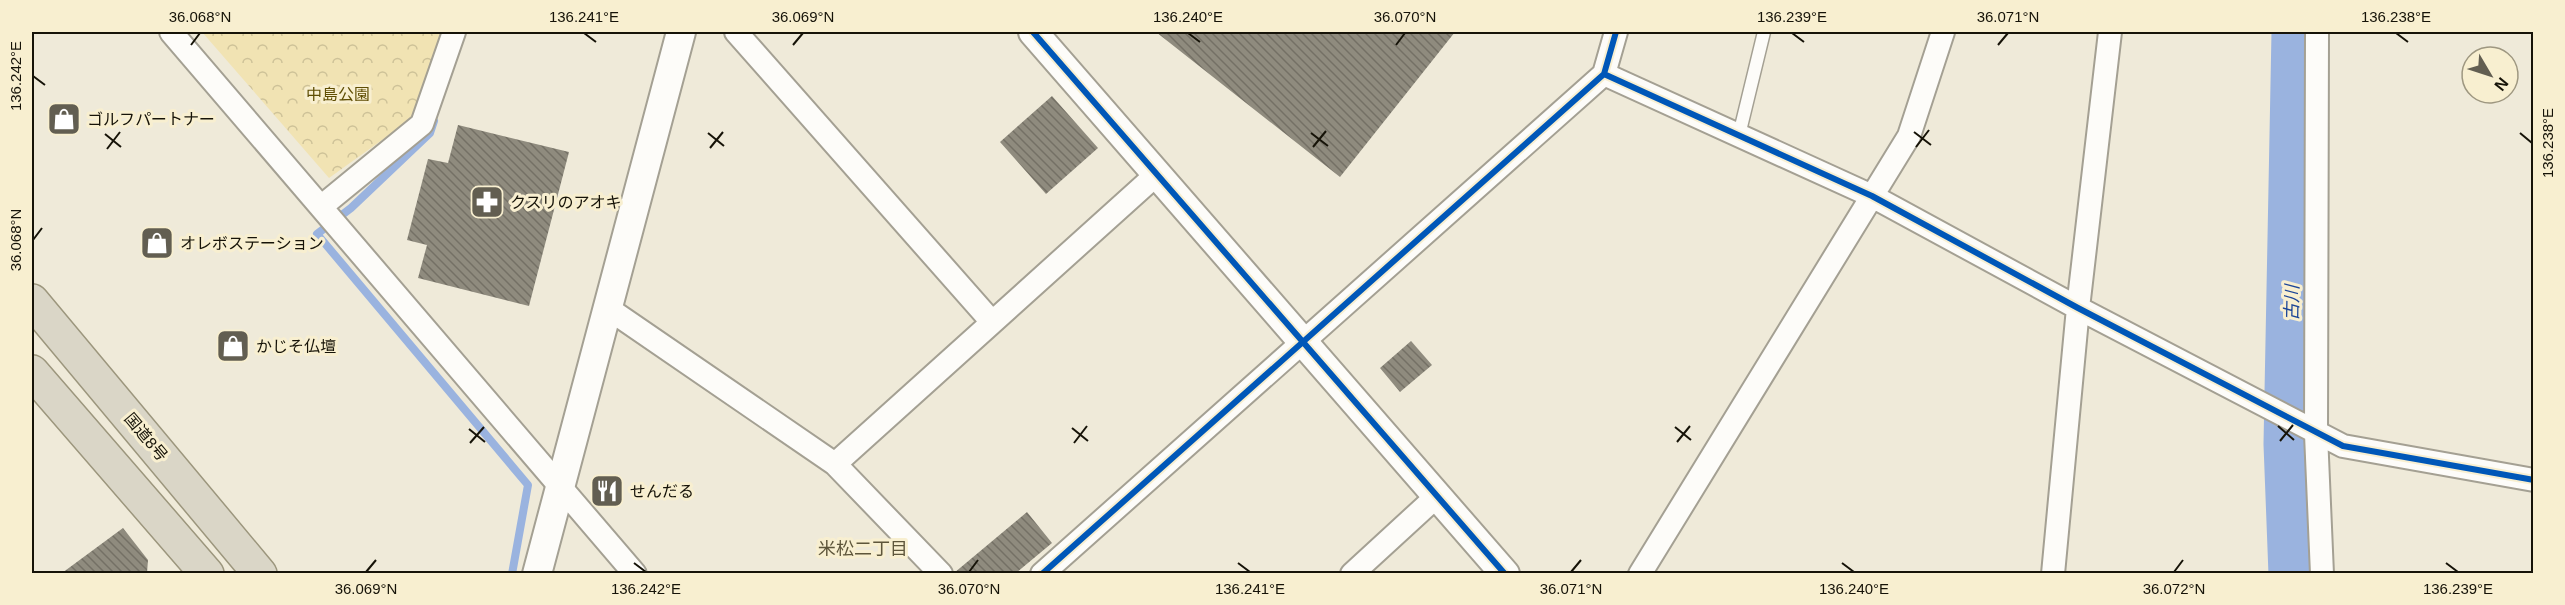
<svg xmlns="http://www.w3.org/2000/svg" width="2565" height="605" font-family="Helvetica,'Noto Sans JP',sans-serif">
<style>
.park{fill:url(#park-crowns)}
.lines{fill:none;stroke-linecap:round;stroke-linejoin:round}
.stream{stroke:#9ab3df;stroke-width:8}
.river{stroke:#9ab3df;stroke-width:51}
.building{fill:url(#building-back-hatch)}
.service-casing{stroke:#a4a093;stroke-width:15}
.minor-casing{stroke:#a4a093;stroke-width:26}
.tertiary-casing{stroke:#a4a093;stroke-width:32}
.trunk-casing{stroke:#9c967d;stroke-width:36}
.service{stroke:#fdfcf9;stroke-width:12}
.minor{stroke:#fdfcf9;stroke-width:22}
.tertiary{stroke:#fdfcf9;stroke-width:28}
.trunk{stroke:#dad6c7;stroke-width:33}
.cycleway-casing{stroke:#f8efd0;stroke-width:10}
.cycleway{stroke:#0057b8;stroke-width:6}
.ticks{fill:none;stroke:#161308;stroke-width:2}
.labels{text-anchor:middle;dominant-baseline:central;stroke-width:6;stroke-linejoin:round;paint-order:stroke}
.park-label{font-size:16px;fill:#5f4e04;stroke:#f8efd0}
.poi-label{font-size:16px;fill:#161308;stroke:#f8efd0;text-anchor:start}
.street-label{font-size:16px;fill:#161308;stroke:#f8efd0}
.water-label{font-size:18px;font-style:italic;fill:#1c4698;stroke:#f8efd0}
.neighbourhood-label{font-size:18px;fill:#5e563b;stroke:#f8efd0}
.neatline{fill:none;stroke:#161308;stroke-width:2}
.ticks-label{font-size:15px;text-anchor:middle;fill:#161308}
</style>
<defs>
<pattern id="park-crowns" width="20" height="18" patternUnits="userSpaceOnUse" patternTransform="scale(1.5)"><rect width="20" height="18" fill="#f1e3b3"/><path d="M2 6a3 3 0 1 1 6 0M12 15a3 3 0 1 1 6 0" fill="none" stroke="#cec298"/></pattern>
<pattern id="building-back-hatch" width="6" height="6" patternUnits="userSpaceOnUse" patternTransform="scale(1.5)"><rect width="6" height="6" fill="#8f8b7e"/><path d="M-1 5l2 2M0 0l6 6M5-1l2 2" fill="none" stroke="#747065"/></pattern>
</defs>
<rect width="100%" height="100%" fill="#efead9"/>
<path class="park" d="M202,32H445L417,115L329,178Z"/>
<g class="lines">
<path class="stream" d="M434,121L430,133L351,208L317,234L528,485L512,574"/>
<path class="river" d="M2294,574L2289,444L2297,32"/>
</g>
<path class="building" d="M1156,32H1455L1340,177Z
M1052,96L1098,148L1046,194L1000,142Z
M458,125L569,152L529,306L418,278L427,245L407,240L428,159L448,163Z
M1411,341L1432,365L1400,392L1380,368Z
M1027,512L1052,543L1016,573H954Z
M123,528L148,560L147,573H62Z"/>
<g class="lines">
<g class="service-casing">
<path id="service" d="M1739,135L1764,32"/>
</g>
<g class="minor-casing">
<path id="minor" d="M171,32L635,574
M736,32L992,322
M2317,32L2316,434L2322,574
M1604,74L1872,196L2078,308L2343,446L2534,480
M322,206L422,124L454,32
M609,309L835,464L941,574
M835,464L1157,174
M1042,574L1604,74L1616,32
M1352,574L1437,496
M1640,574L1909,136L1943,32
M2053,574L2078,308L2110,32"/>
</g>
<g class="tertiary-casing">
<path id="tertiary" d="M1033,32L1505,574
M537,574L681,32"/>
</g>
<g class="trunk-casing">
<path id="trunk" d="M32,301L260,574
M32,372L207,574"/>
</g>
<use href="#service" class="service"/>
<use href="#minor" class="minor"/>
<use href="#tertiary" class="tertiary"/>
<use href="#trunk" class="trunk"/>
<g class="cycleway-casing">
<path id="cycleway" d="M1033,32L1505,574
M1604,74L1872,196L2078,308L2343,446L2534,480
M1042,574L1604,74L1616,32"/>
</g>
<use href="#cycleway" class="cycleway"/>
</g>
<path class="ticks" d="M584,33L596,42M1188,33L1200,42M1792,33L1804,42M2396,33L2408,42M191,45L200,33M793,45L803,33M1396,45L1405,33M1998,45L2008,33M33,76L45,85M1914,132L1931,145M708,133L724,146M1311,133L1328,146M2520,133L2532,143M105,134L121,147M1313,147L1326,131M1916,147L1929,130M710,148L723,132M107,149L120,132M33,240L42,228M2278,426L2294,440M1675,427L1691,440M1072,428L1088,441M469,429L485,442M2280,441L2293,425M1677,442L1690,426M470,443L484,427M1074,443L1087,426M634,563L646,572M1238,563L1250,572M1842,563L1854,572M2446,563L2458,572M366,572L376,560M969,572L978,560M1571,572L1581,560M2174,572L2183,560"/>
<defs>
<g id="shop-square" transform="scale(1.725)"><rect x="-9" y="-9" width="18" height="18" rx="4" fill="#625e51" stroke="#f8efd0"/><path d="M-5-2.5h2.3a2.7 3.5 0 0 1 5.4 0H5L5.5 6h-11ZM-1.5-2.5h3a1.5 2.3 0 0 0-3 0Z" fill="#fff"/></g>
<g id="pharmacy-square" transform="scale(1.725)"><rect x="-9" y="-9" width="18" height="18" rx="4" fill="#625e51" stroke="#f8efd0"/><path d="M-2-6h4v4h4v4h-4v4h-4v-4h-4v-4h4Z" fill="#fff"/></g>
<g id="restaurant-square" transform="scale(1.725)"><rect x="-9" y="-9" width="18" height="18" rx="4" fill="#625e51" stroke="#f8efd0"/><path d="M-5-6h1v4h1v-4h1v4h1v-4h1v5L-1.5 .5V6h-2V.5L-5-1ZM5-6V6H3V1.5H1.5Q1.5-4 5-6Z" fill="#fff"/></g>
</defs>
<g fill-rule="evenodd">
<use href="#shop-square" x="64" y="119"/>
<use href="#pharmacy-square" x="487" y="202"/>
<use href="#shop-square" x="157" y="243"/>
<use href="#shop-square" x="233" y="346"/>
<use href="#restaurant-square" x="607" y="491"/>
</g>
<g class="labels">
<g class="park-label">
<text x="338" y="94">中島公園</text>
</g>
<g class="poi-label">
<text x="87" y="119">ゴルフパートナー</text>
<text x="510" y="202">クスリのアオキ</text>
<text x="180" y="243">オレボステーション</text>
<text x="256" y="346">かじそ仏壇</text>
<text x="630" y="491">せんだる</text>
</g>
<g class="street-label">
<text transform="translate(146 437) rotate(50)">国道8号</text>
</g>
<g class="water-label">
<text transform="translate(2292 303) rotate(-89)">古川</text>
</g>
<g class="neighbourhood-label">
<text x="863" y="549">米松二丁目</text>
</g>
</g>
<rect width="2565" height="605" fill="none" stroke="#f8efd0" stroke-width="66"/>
<g transform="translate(2490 75) rotate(129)"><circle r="28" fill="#f8efd0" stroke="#9e9780" stroke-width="1.5"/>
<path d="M0-4.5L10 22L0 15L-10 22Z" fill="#625e51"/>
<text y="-9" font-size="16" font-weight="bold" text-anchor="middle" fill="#161308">N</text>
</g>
<rect x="33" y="33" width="2499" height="539" class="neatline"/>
<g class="ticks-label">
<text x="200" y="22">36.068°N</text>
<text x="584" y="22">136.241°E</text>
<text x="803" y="22">36.069°N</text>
<text x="1188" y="22">136.240°E</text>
<text x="1405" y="22">36.070°N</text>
<text x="1792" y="22">136.239°E</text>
<text x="2008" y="22">36.071°N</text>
<text x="2396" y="22">136.238°E</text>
<text transform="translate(16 76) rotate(-90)" y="5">136.242°E</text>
<text transform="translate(2548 143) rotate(-90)" y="5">136.238°E</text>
<text transform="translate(16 240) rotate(-90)" y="5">36.068°N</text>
<text x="366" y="594">36.069°N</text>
<text x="646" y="594">136.242°E</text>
<text x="969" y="594">36.070°N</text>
<text x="1250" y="594">136.241°E</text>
<text x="1571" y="594">36.071°N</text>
<text x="1854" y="594">136.240°E</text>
<text x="2174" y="594">36.072°N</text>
<text x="2458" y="594">136.239°E</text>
</g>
</svg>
